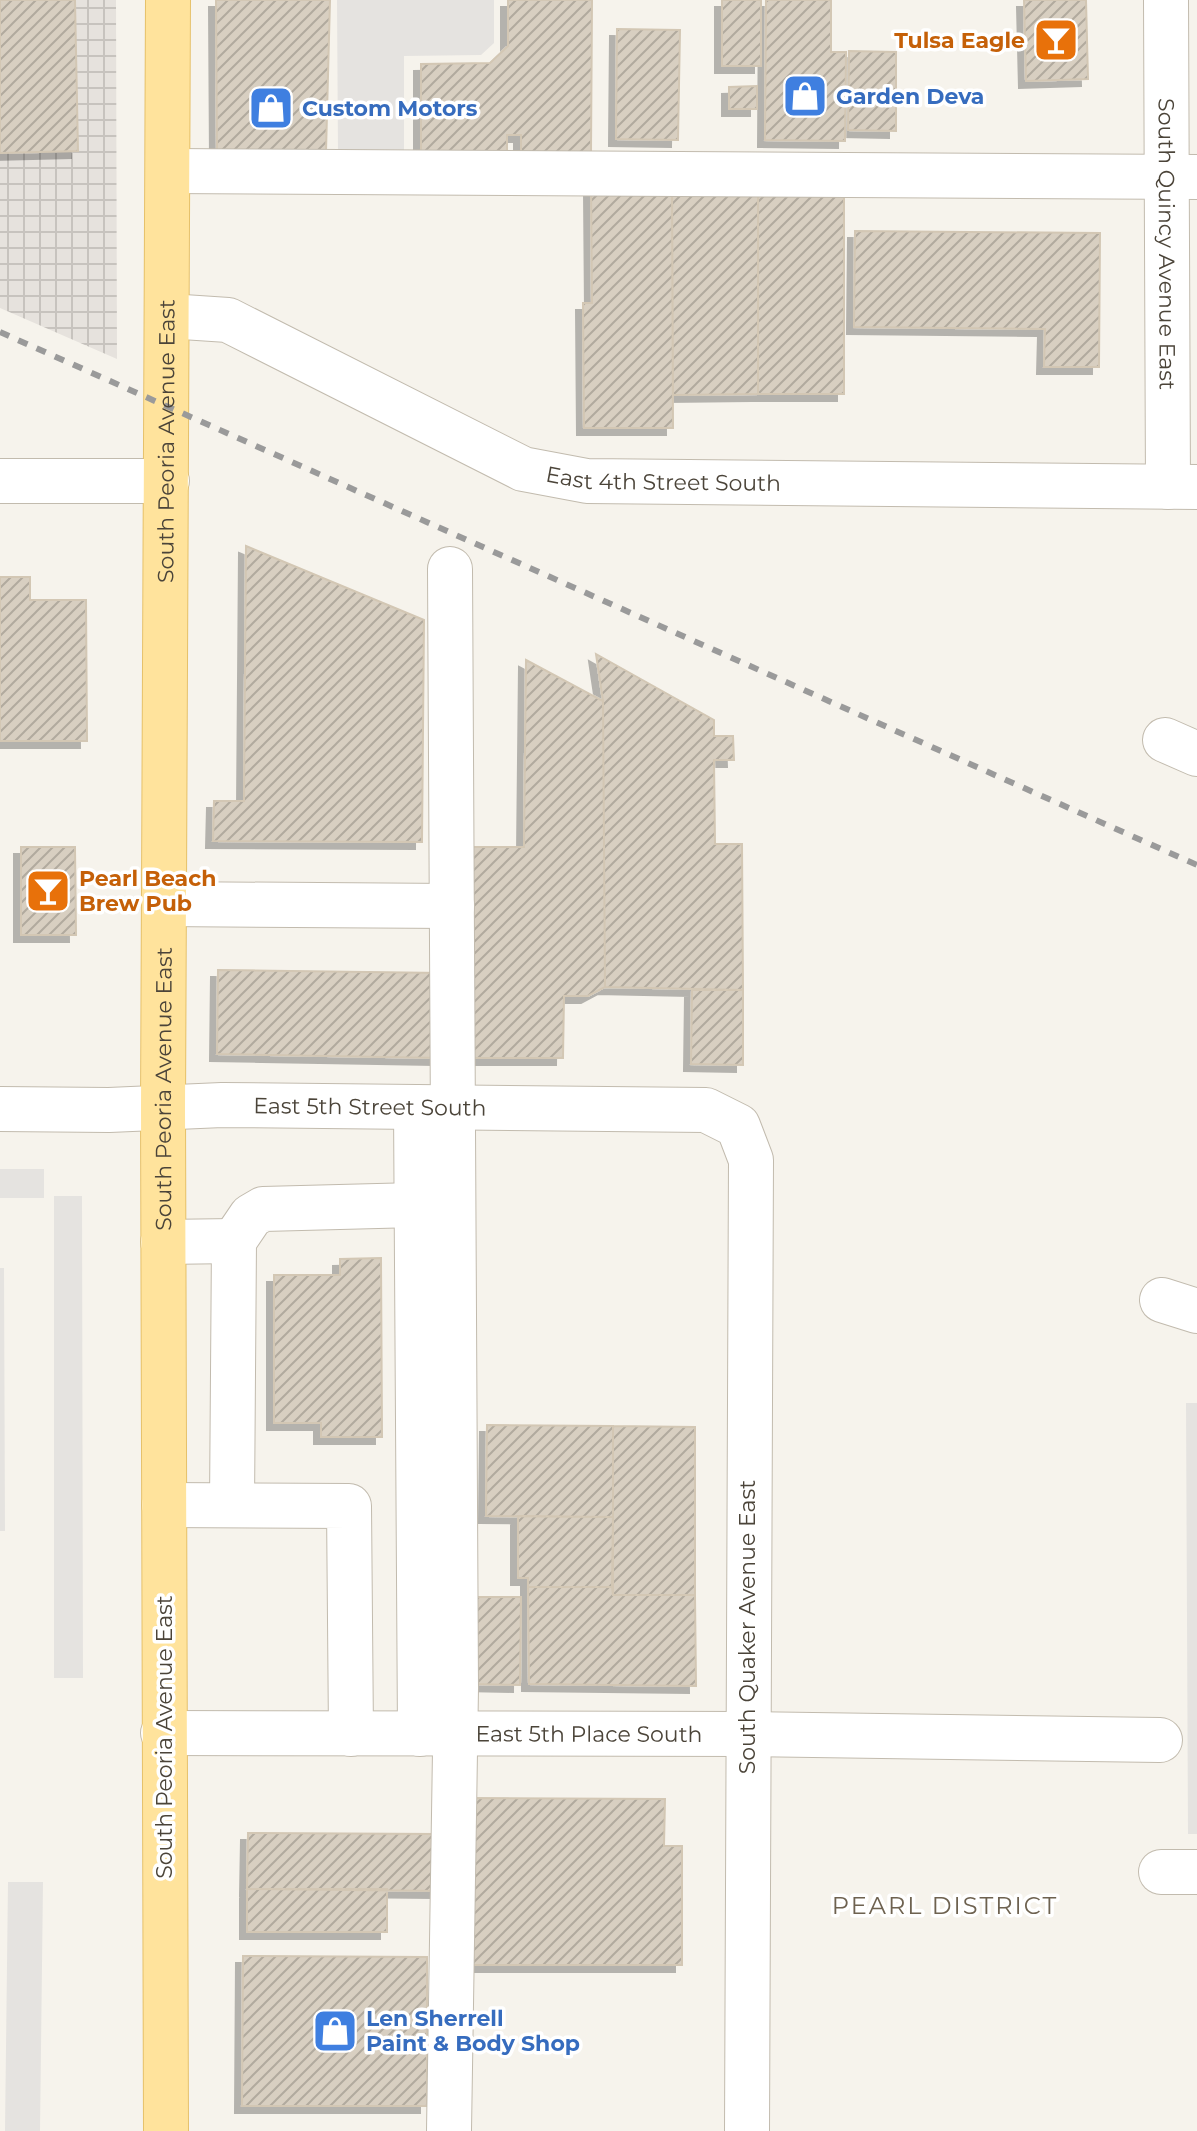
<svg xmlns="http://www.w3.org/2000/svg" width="1197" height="2131" font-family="Montserrat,sans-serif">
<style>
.industrial{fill:url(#industrial-grid)}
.parking{fill:#e5e3e0}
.building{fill:url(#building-hatch);stroke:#d3c7b4;stroke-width:2;filter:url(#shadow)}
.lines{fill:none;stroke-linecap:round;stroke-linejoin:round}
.minor-casing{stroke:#c2bbae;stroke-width:46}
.major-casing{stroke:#e6c16a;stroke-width:46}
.minor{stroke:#fff;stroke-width:44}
.major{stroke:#ffe39c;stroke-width:44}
.rail{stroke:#9a9a9a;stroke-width:6;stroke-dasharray:10 10;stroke-linecap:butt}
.labels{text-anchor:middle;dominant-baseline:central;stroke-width:7;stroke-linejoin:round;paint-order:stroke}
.food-label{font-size:22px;font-weight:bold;fill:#c56008;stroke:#fff;text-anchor:end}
.shop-label{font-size:22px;font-weight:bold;fill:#366cbe;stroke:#fff;text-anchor:start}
.street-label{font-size:22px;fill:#4b4439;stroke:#fff}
.neighbourhood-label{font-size:24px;letter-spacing:2px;fill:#6e6250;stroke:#fff}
</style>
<defs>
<pattern id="industrial-grid" width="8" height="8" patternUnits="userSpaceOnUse" patternTransform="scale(2)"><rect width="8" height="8" fill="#e6e2dd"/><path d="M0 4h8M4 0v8" fill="none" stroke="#c7c3be"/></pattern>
<pattern id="building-hatch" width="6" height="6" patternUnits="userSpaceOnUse" patternTransform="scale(2)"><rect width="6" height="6" fill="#d8cfc1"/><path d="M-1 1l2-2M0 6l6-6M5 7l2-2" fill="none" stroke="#b1aa9e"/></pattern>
<filter id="shadow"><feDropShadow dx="-7" dy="7" stdDeviation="0" flood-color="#0004"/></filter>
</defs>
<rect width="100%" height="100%" fill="#f6f3ec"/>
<path class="industrial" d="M0,0H116L117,359L0,308Z"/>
<path class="parking" d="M337,0H494V43L481,55L404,56V153H338Z
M0,1169H44V1198H0Z
M54,1196H82L83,1678H54Z
M0,1268H4L5,1531H0Z
M1186,1403H1197V1834H1188Z
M8,1882H43L40,2131H5Z"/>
<path class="building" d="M0,0H75L78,151L0,153Z
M216,0H330L326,152L217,151Z
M508,0H592L591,153H521V135H507V153L421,152V64L490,63L508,46Z
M722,0H761V66H722Z
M766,0H831V52H846L845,141L765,140Z
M1024,0H1086L1088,79L1026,81Z
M617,29L680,30L678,140L616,139Z
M849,51L896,52V131L848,130Z
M757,86V109H729V87Z
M758,185V394L673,395L672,186Z
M758,185H844V394H758Z
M591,186H672L673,428H584L583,303H592Z
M855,231L1100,233L1099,367H1044L1045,329L854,327Z
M246,546L424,620L422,842L213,841L214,801H244Z
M0,577H30V600H86L87,741H0Z
M596,654L714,720V736H733L734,760H714L715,844H742L743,990L605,987L603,701Z
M526,660L603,701L605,987L588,996H564L563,1058H471L473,847H524Z
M21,847H75L76,935H21Z
M218,970L442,973L441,1058L217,1054Z
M692,990H743V1065L691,1064Z
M381,1258L382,1437H321V1423H274V1275H340V1259Z
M487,1425L613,1426V1517L486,1516Z
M613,1426L695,1427V1595H613Z
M518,1516L613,1517L612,1587H528V1578H518Z
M528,1587H612L613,1595H695L696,1686L529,1684Z
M472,1597H521L520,1685L471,1684Z
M468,1798L665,1799L664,1846H682V1965H468Z
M248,1833L440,1834V1891L247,1889Z
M247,1889H387V1932H247Z
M243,1956L427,1957V2106H242Z"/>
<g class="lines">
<g class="minor-casing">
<g id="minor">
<path id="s1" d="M1166,0L1168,487"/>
<path d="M168,171L1197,177"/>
<path id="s2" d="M168,316L228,320L523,469L587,481L1197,487"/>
<path d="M0,481H167"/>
<path d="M1165,740L1197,754"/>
<path d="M164,904L452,906"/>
<path d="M416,1107L420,1734"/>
<path id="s3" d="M0,1109L109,1110L222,1105L706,1110L738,1126L751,1160L747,2131"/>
<path d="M163,1242L234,1241"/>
<path d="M1162,1300L1197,1311"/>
<path d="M164,1505L349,1506L351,1734"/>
<path d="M232,1505L234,1241L251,1216L263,1209L416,1205"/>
<path id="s4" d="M163,1733L747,1734L1160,1740"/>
<path d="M1161,1872H1197"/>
<path d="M449,2131L456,1688L450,569"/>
</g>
</g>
<g class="major-casing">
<g id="major">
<path id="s5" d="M166,2131L163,1108L168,0"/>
</g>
</g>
<use href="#minor" class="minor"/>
<use href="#major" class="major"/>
<path class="rail" d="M0,332L1197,865"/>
</g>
<defs>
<g id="bar-square" transform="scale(2.3)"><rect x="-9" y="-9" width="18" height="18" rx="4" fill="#e8710a" stroke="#fff"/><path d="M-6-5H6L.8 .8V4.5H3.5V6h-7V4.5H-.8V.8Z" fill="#fff"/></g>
<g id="shop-square" transform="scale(2.3)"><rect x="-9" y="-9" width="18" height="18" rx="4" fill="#3f7fe0" stroke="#fff"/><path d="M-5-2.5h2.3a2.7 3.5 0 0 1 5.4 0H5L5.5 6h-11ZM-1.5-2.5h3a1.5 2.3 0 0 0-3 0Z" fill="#fff"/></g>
</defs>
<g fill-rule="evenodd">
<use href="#bar-square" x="1056" y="40"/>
<use href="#shop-square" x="805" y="96"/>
<use href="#shop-square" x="271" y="108"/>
<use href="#bar-square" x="48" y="891"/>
<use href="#shop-square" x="335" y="2031"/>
</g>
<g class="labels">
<g class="food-label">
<text x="1025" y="40">Tulsa Eagle</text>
<text x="79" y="878" text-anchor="start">Pearl Beach<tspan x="79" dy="25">Brew Pub</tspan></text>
</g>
<g class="shop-label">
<text x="836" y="96">Garden Deva</text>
<text x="302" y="108">Custom Motors</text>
<text x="366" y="2018">Len Sherrell<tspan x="366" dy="25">Paint &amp; Body Shop</tspan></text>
</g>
<g class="street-label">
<text stroke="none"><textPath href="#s1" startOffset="244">South Quincy Avenue East</textPath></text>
<text stroke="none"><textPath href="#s5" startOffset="1690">South Peoria Avenue East</textPath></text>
<text stroke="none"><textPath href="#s2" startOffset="532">East 4th Street South</textPath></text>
<text stroke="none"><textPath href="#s5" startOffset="1042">South Peoria Avenue East</textPath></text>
<text stroke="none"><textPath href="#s3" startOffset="370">East 5th Street South</textPath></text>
<text transform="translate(747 1627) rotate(-90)">South Quaker Avenue East</text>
<text stroke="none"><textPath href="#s4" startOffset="426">East 5th Place South</textPath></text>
<text transform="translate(164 1737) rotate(-90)">South Peoria Avenue East</text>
</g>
<g class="neighbourhood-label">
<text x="945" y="1905">PEARL DISTRICT</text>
</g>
</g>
</svg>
